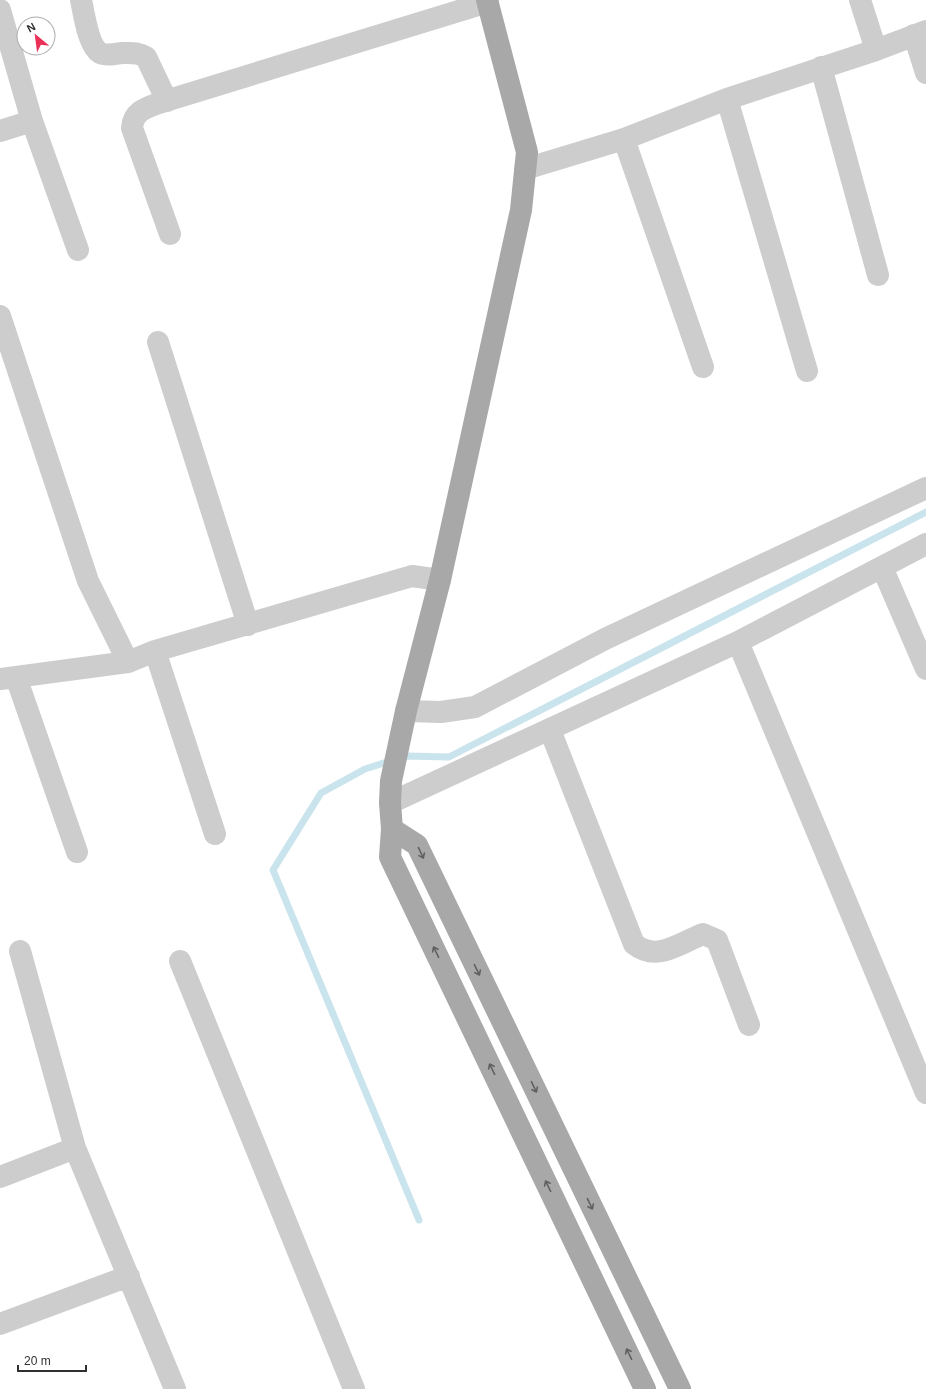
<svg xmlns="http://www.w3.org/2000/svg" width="926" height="1389" font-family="Arial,sans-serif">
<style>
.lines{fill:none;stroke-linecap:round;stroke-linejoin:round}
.stream{stroke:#cae4ed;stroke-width:7}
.minor{stroke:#cdcdcd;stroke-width:22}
.major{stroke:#a8a8a8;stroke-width:22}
.oneway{stroke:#606060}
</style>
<rect width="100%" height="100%" fill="#fff"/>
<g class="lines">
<path class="stream" d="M419,1220L273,870L321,793L365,769L406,756L449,757L926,512"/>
<path class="minor" d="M81,0C84,13 88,46 100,53C106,56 115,54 122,53C131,53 138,52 146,57L167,101
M860,0L876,50
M0,10L32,121L78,250
M914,35L926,73
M821,67L878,275
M727,99L807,371
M0,131L32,121
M624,139L703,367
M525,169L624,139L727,99L876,50L926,31
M170,234L132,128C133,112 145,108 159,103L488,2
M0,316L88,581L128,662
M158,342L248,625
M882,567L926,669
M738,642L926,1093
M155,651L215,834
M16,677L77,852
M0,679L128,662L155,651L412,576L440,580
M406,711L441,712L475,707L605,639L926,488
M550,730L634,944C657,962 678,944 703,934L717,940L749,1025
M390,803L738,642L926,544
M20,951L75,1148L175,1389
M180,961L354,1389
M0,1177L75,1148
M0,1324L129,1276"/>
<path class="major" d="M487,0L527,152L521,210L440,580L406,711L391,781L390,803L392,829L390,857L645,1389
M392,829L417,845L680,1389"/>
</g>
<defs><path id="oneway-shaft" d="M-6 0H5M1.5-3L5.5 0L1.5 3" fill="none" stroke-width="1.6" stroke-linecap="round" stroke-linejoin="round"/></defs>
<g class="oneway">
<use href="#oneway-shaft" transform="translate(421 853) rotate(65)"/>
<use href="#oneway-shaft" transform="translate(436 952) rotate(-116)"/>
<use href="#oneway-shaft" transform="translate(477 970) rotate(64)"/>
<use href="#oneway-shaft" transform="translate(492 1069) rotate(-116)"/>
<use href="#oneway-shaft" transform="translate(534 1087) rotate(64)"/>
<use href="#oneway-shaft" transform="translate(548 1186) rotate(-116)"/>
<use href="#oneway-shaft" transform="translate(590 1204) rotate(64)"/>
<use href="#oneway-shaft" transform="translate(629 1354) rotate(-116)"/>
</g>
<g transform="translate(36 36) rotate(331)"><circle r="19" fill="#ffffff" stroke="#acacac"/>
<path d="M0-3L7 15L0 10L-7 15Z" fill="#ea3056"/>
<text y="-6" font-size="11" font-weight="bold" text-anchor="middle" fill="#303030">N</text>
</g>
<path d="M18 1365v6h68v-6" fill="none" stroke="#303030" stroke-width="2"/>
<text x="24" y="1365" font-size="12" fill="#303030" stroke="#ffffff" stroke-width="3" paint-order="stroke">20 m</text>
</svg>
